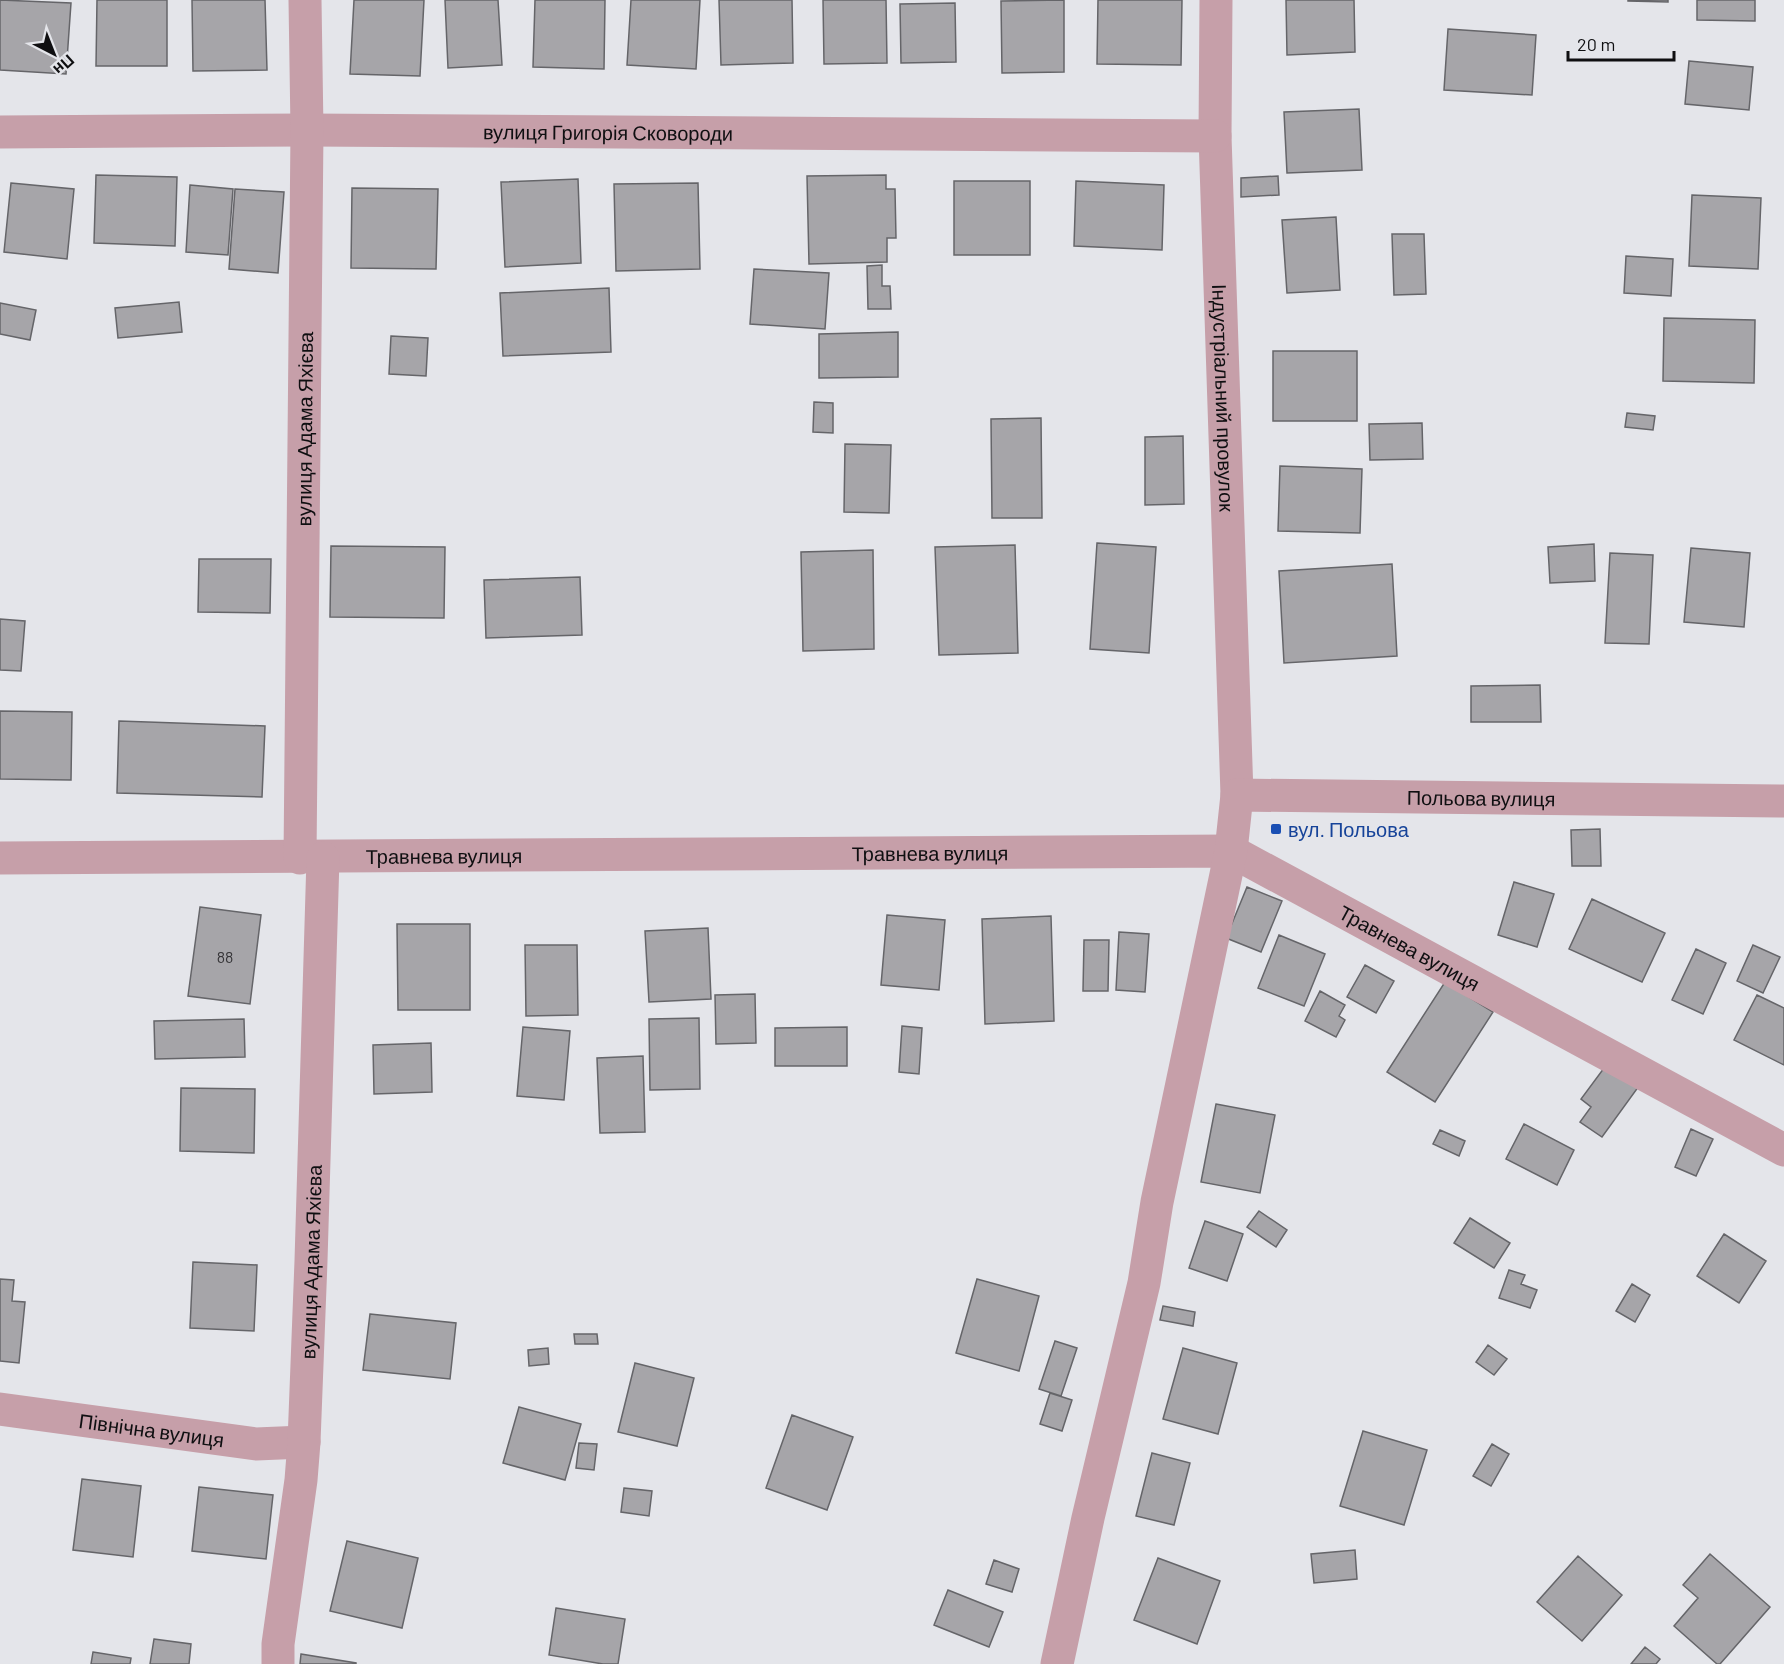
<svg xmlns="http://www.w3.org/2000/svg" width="1784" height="1664" font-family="Barlow,sans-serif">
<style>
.building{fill:#a6a5a9;stroke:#656569;stroke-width:1.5}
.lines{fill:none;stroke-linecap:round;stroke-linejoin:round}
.street{stroke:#c69fa9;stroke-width:33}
.transit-dot{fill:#1a4fb4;stroke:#e4e5ea;stroke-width:2}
.labels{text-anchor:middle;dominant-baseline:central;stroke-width:6;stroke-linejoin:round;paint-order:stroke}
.number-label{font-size:16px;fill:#353437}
.street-label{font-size:20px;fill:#0f0f11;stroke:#e4e5ea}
.transit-label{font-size:20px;fill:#164399;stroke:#e4e5ea;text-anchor:start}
</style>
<rect width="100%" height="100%" fill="#e4e5ea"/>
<path class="building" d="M0,0L71,3L66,74L0,70Z
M97,0H167V66H96Z
M192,0H265L267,70L193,71Z
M354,0H424L420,76L350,74Z
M445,0H498L502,65L448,68Z
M535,0H605L604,69L533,67Z
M631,0H700L696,69L627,65Z
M719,0H792L793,63L721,65Z
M823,0H886L887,63L824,64Z
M1064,0V72L1002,73L1001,1Z
M1098,0H1182L1181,65L1097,64Z
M1286,0H1354L1355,52L1287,55Z
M1628,0H1668V2L1628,1Z
M1697,0H1755V21L1697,20Z
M955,3L956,62L901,63L900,4Z
M1448,29L1536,35L1532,95L1444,90Z
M1689,61L1753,67L1749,110L1685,104Z
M1359,109L1362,170L1287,173L1284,112Z
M96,175L177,177L175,246L94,243Z
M886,175V189H895L896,238H887V262L809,264L807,176Z
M1278,176L1279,195L1241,197V178Z
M578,179L581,263L505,267L501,182Z
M954,181H1030V255H954Z
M1076,181L1164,185L1162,250L1074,246Z
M11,183L74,189L67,259L4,252Z
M698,183L700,269L616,271L614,184Z
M190,185L233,189L228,255L186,252Z
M352,188L438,189L436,269L351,268Z
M235,189L284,192L278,273L229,269Z
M1692,195L1761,198L1758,269L1689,266Z
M1336,217L1340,290L1287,293L1282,220Z
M1392,234H1424L1426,294L1394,295Z
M1626,256L1673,259L1671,296L1624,293Z
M882,265V286H890L891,309H868L867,266Z
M754,269L829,273L825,329L750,324Z
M609,288L611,352L503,356L500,293Z
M179,302L182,332L118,338L115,308Z
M0,303L36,310L30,340L0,334Z
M1664,318L1755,320L1754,383L1663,381Z
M898,332V377L819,378V334Z
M391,336L428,338L426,376L389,374Z
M1273,351H1357V421H1273Z
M814,402L833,403V433L813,432Z
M1627,413L1655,416L1653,430L1625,427Z
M1041,418L1042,518H992L991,419Z
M1422,423L1423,459L1370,460L1369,424Z
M1183,436L1184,504L1145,505V437Z
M845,444L891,445L889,513L844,512Z
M1280,466L1362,469L1360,533L1278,531Z
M1097,543L1156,547L1149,653L1090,649Z
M1594,544L1595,581L1550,583L1548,547Z
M1015,545L1018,653L939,655L935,547Z
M331,546L445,547L444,618L330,617Z
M1691,548L1750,553L1744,627L1684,622Z
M873,550L874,649L803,651L801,552Z
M1610,553L1653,555L1649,644L1605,643Z
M199,559H271L270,613L198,612Z
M1392,564L1397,656L1284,663L1279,571Z
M580,577L582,635L486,638L484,580Z
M0,619L25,621L21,671L0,670Z
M1540,685L1541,722H1471V686Z
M0,711L72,712L71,780L0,779Z
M119,721L265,726L262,797L117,793Z
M1600,829L1601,866H1572L1571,830Z
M1514,882L1554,894L1537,947L1498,935Z
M1247,887L1282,901L1261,952L1226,938Z
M1592,899L1665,933L1642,982L1569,949Z
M200,907L261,915L250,1004L188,996Z
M887,915L945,920L939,990L881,985Z
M1051,916L1054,1021L985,1024L982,919Z
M397,924H470V1010H398Z
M708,928L711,999L649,1002L645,931Z
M1119,932L1149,934L1145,992L1116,990Z
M1279,935L1325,954L1304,1006L1258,988Z
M1084,940H1109L1108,991H1083Z
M525,945H577L578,1015L526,1016Z
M1753,945L1780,957L1763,993L1737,981Z
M1696,949L1726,963L1703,1014L1672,1000Z
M1365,965L1394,981L1376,1013L1347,997Z
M1445,982L1493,1012L1435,1102L1387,1072Z
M1320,991L1345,1005L1339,1016L1345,1020L1336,1037L1305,1021Z
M755,994L756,1043L716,1044L715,995Z
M1757,995L1784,1008V1065L1734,1040Z
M699,1018L700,1089L650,1090L649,1019Z
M244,1019L245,1057L155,1059L154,1021Z
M902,1026L922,1028L919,1074L899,1072Z
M523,1027L570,1031L564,1100L517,1096Z
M847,1027V1066H775V1028Z
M431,1043L432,1092L374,1094L373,1045Z
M643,1056L645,1132L600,1133L597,1058Z
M1607,1064L1639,1086L1602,1137L1580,1122L1591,1107L1581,1099Z
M181,1088L255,1089L254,1153L180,1151Z
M1216,1104L1275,1115L1260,1193L1201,1182Z
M1524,1124L1574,1150L1557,1185L1506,1159Z
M1691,1129L1713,1139L1696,1176L1675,1167Z
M1440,1130L1465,1141L1459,1156L1433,1144Z
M1259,1211L1287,1230L1276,1247L1247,1227Z
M1470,1218L1510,1243L1494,1268L1454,1243Z
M1205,1221L1243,1234L1227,1281L1189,1268Z
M1724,1234L1766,1261L1739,1303L1697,1276Z
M193,1262L257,1265L254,1331L190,1328Z
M1509,1270L1525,1275L1521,1284L1537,1290L1530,1308L1499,1298Z
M0,1279L14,1280L12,1301L25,1302L19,1363L0,1361Z
M977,1279L1039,1296L1019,1371L956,1353Z
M1632,1284L1650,1295L1635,1322L1616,1311Z
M1163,1306L1195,1312L1193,1326L1160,1320Z
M370,1314L456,1323L450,1379L363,1370Z
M574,1334H597L598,1344H575Z
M1055,1341L1077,1348L1061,1396L1039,1389Z
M1488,1345L1507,1359L1494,1375L1476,1362Z
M548,1348L549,1364L529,1366L528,1350Z
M1183,1348L1237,1363L1218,1434L1163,1419Z
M635,1363L694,1378L677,1446L618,1432Z
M1050,1393L1072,1400L1062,1431L1040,1424Z
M519,1407L581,1424L565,1480L503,1463Z
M792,1415L853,1437L827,1510L766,1488Z
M1363,1431L1427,1450L1404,1525L1340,1506Z
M579,1443L597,1444L594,1470L576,1468Z
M1492,1444L1509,1454L1491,1486L1473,1476Z
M1152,1453L1190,1463L1174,1525L1136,1516Z
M82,1479L141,1486L133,1557L73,1550Z
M199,1487L273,1495L266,1559L192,1551Z
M624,1488L652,1491L649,1516L621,1512Z
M347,1541L418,1558L402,1628L330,1611Z
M1355,1550L1357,1579L1314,1583L1311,1554Z
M1710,1554L1770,1607L1720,1664H1717L1674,1626L1698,1598L1683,1585Z
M1578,1556L1622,1595L1582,1641L1537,1602Z
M1158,1558L1220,1581L1197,1644L1134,1620Z
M994,1560L1019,1569L1012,1592L986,1584Z
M948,1590L1003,1612L989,1647L934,1625Z
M556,1608L625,1619L618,1664H603L549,1655Z
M154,1639L191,1644L189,1664H150Z
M1645,1647L1660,1659L1656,1664H1631Z
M93,1652L131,1658L130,1664H91Z
M301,1654L356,1663V1664H300Z"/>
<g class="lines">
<g class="street">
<path id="s1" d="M1216,0L1215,136L1237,795"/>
<path id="s2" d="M0,132L307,130L1215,136"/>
<path id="s3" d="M0,858L1231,851L1784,1150"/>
<path id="s4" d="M300,858L307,130L305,0"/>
<path id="s5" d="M0,1409L256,1444L304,1442"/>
<path id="s6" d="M278,1664V1644L301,1480L304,1442L311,1261L323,858"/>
<path id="s7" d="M1057,1664L1088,1518L1144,1283L1157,1202L1231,851L1237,795L1784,801"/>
</g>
</g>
<rect class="transit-dot" x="1270" y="823" width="12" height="12" rx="3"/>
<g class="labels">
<g class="number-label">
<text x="225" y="956">88</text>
</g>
<g class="street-label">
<text stroke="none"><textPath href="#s2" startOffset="608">вулиця Григорія Сковороди</textPath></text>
<text stroke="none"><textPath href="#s1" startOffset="398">Індустріальний провулок</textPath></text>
<text stroke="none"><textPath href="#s4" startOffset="429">вулиця Адама Яхієва</textPath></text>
<text stroke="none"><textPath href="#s7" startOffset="1132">Польова вулиця</textPath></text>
<text stroke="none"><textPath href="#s3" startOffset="930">Травнева вулиця</textPath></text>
<text stroke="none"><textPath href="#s3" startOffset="444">Травнева вулиця</textPath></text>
<text stroke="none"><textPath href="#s3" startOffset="1434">Травнева вулиця</textPath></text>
<text stroke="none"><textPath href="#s6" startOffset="404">вулиця Адама Яхієва</textPath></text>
<text stroke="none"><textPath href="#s5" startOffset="153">Північна вулиця</textPath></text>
</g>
<g class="transit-label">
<text x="1288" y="829">вул. Польова</text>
</g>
</g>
<g transform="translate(54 54) rotate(138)" stroke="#e4e5ea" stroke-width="4.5" paint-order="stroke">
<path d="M0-4.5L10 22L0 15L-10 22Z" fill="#0f0f11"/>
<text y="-9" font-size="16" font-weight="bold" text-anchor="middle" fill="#0f0f11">Пн</text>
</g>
<path d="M1568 51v9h106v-9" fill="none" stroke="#0f0f11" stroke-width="3"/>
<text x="1577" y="51" font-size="18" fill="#0f0f11" stroke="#e4e5ea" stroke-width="4.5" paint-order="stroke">20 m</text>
</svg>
